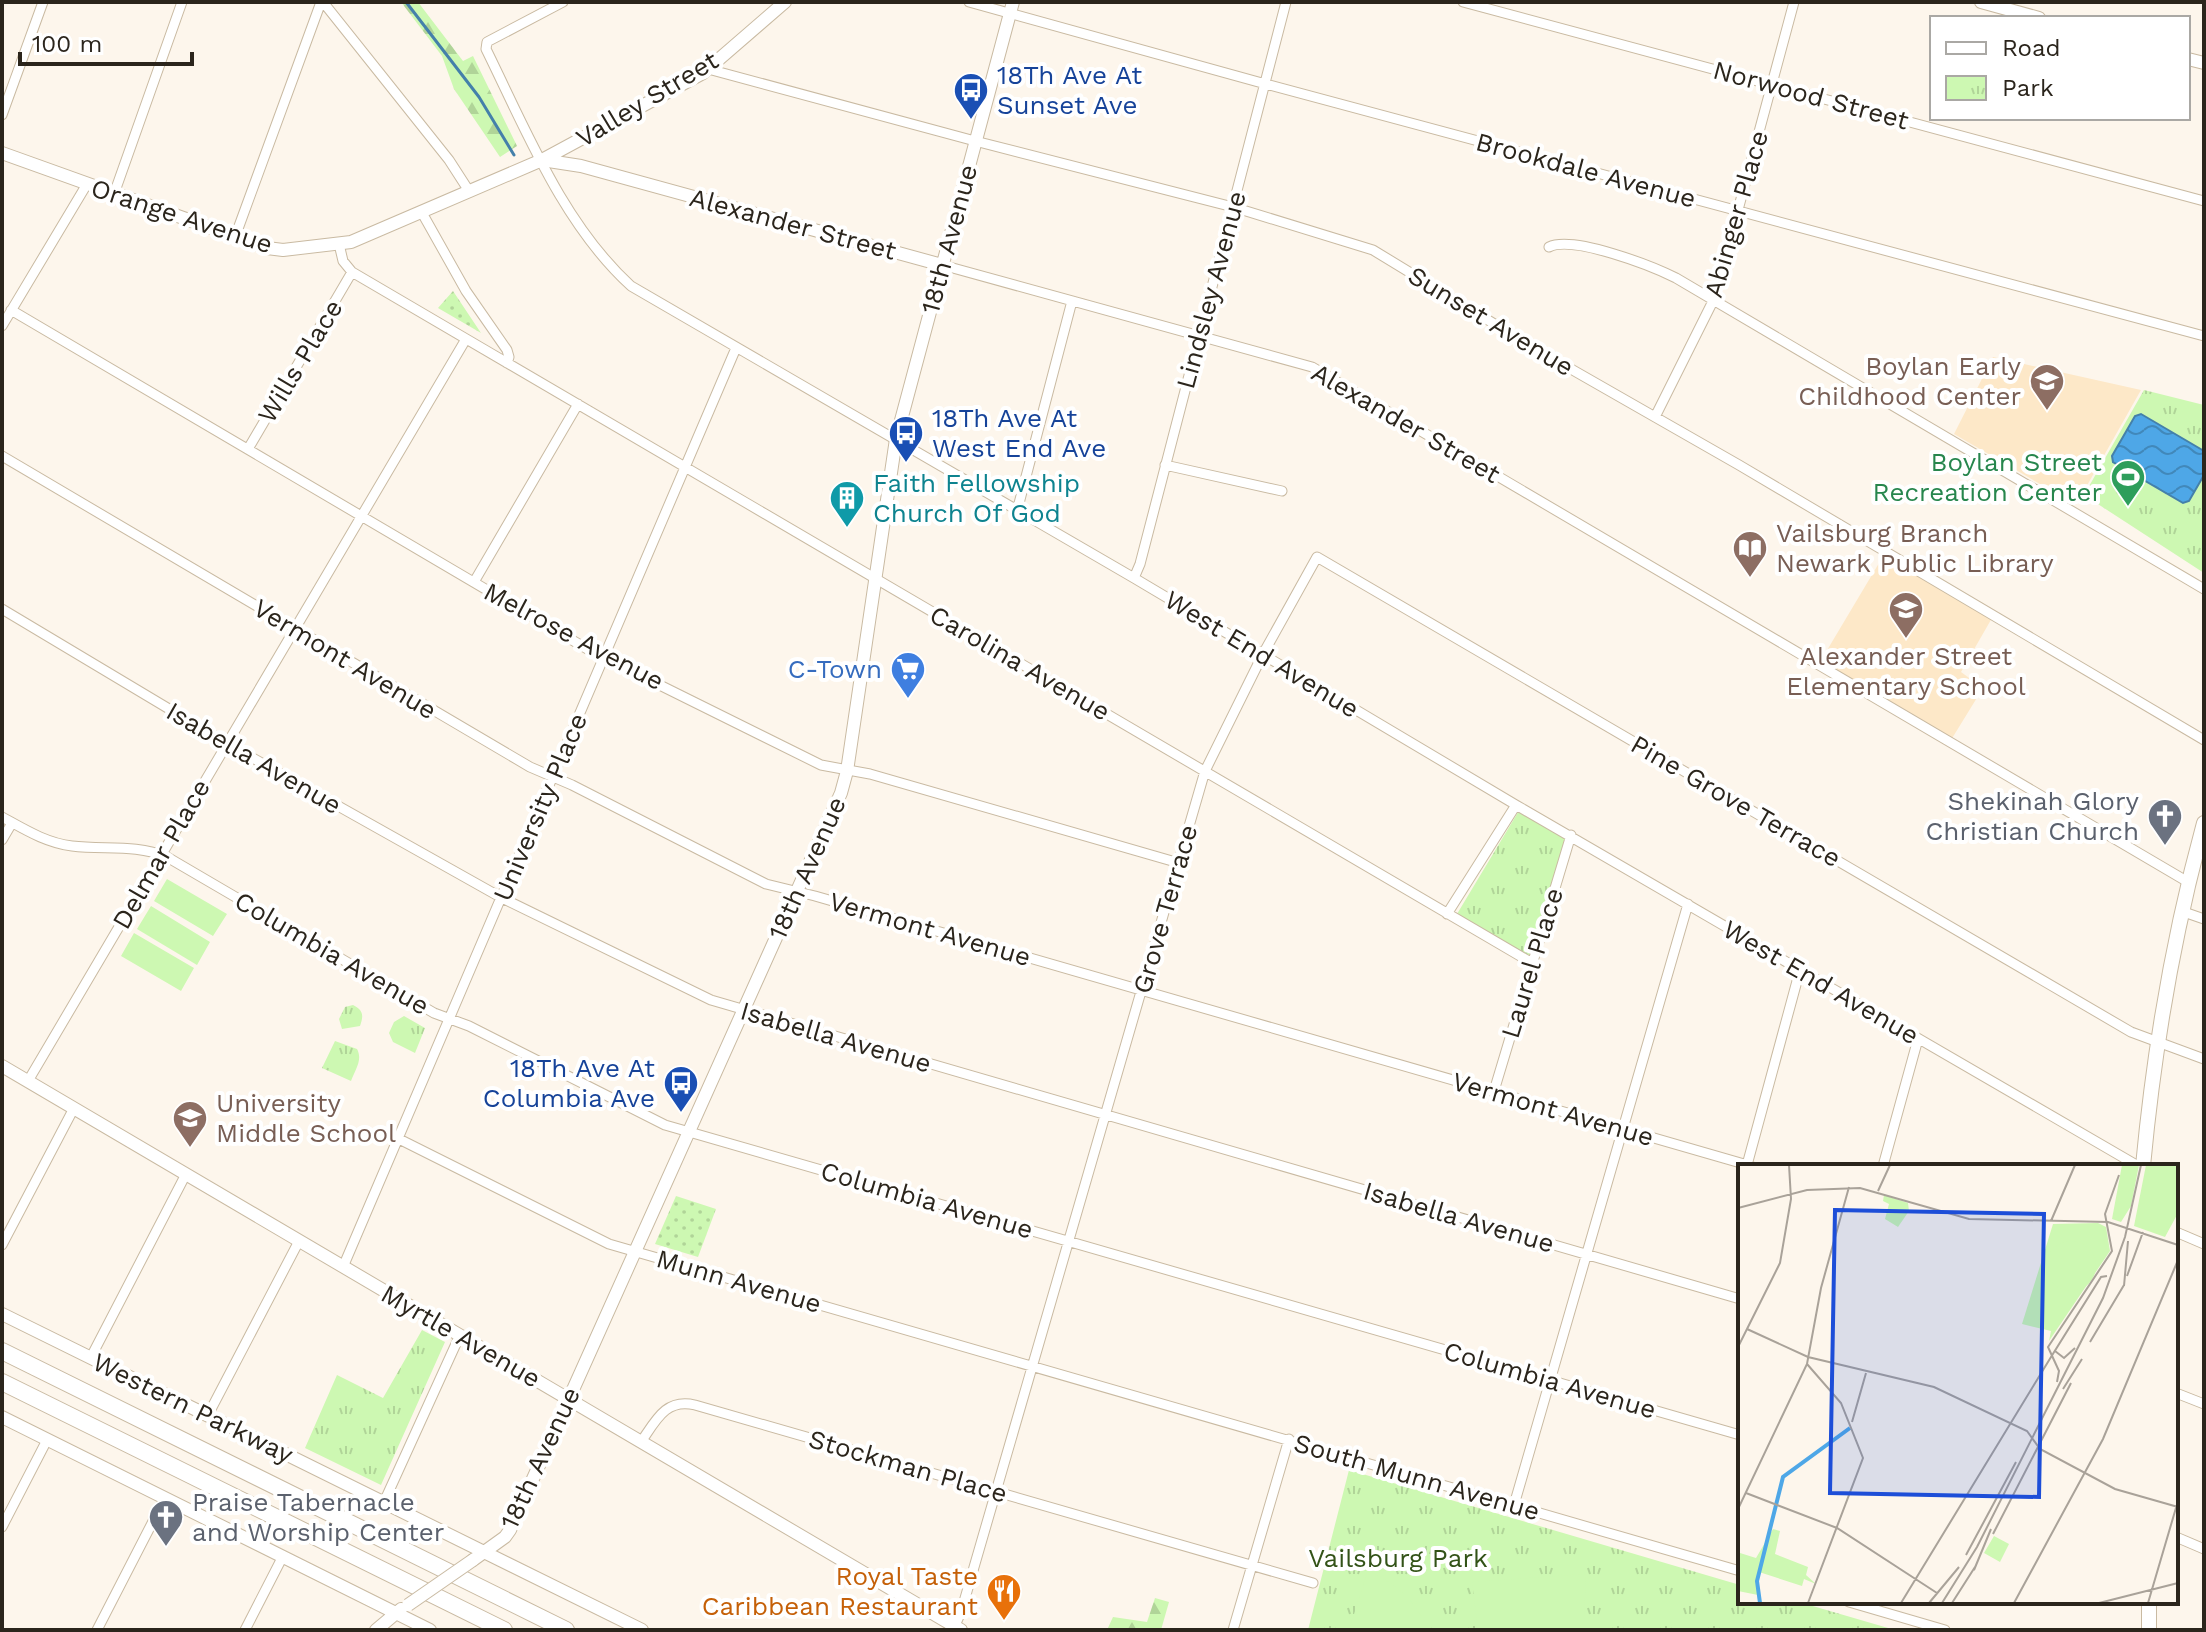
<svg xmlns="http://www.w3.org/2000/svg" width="2206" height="1632" font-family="'Work Sans',sans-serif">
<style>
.built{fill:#fde8c8}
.grass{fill:url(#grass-dots)}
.forest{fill:url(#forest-firs)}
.park{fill:url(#park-tufts)}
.pitch{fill:#cdf8b2}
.water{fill:url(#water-waves);stroke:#4480aa;stroke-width:2}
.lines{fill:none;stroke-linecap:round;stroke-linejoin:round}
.stream{stroke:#4480aa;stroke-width:3}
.street-casing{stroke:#c9baa2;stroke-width:11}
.secondary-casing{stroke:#c9baa2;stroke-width:14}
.primary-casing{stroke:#c9baa2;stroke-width:16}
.highway-casing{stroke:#c9baa2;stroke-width:18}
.street{stroke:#fff;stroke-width:9}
.secondary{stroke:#fff;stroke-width:12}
.primary{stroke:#fff;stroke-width:14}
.highway{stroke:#fff;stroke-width:16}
.secondary-bridge-casing{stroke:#c9baa2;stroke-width:14;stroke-linecap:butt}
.secondary-bridge{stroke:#fff;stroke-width:12}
.labels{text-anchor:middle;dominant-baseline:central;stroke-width:8;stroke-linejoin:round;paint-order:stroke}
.transit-label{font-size:26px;fill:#164399;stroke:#fff;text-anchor:start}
.street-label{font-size:26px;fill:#2b251c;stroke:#fff}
.education-label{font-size:26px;fill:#785e54;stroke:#fff;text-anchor:start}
.leisure-label{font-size:26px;fill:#27864d;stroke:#fff;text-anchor:end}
.culture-label{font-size:26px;fill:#0d838f;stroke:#fff;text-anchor:start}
.shop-label{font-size:26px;fill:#366cbe;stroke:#fff;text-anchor:end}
.worship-label{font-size:26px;fill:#5b616d;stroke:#fff;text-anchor:end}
.park-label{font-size:26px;fill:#335318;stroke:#fff}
.food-label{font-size:26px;fill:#c56008;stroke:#fff;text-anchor:end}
.inset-river{fill:none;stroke:#4ea7e7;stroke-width:4}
.inset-road{fill:none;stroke:#a9a299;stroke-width:2}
.view{fill:#1d4ed8;fill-opacity:0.15;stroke:#1d4ed8;stroke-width:4}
.inset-edge{fill:none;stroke:#2b251c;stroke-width:4}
</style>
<defs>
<pattern id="grass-dots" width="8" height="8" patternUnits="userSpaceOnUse" patternTransform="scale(2)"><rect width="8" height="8" fill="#cdf8b2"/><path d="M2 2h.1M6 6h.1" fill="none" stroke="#b0d498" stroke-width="1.8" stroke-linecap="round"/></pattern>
<pattern id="forest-firs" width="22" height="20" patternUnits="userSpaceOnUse" patternTransform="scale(2)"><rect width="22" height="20" fill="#cdf8b2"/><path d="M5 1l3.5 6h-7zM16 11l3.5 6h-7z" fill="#b0d498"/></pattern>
<pattern id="park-tufts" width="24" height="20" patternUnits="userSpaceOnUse" patternTransform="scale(2)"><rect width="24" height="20" fill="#cdf8b2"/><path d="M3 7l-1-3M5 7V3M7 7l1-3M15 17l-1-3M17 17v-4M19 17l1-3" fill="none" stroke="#b0d498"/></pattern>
<pattern id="water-waves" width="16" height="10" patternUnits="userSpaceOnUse" patternTransform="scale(2)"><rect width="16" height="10" fill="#4ea7e7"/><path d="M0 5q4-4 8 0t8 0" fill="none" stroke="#4188ba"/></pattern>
</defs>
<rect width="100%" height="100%" fill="#fdf6ec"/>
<path class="built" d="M1993,357L2141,390L2076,505L1954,434Z
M1885,553L1992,618L1961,672L1983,688L1951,740L1820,662Z"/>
<path class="grass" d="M453,291L481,333L438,308Z
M676,1196L716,1209L698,1257L655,1244Z"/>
<path class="forest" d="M401,2H418L463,61L473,56L517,146L500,157L454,89L442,56Z
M1155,1598L1169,1602L1161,1630H1107L1113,1617L1147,1622Z"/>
<path class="park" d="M2144,390L2204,405V573L2084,495Z
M1520,809L1567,837L1530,958L1457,914Z
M353,1005C363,1010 364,1015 360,1026L342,1029L339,1019L345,1007Z
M404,1016L425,1028L415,1053L393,1042L389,1033L394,1022Z
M335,1041L357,1049C363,1060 355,1070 351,1081L322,1068Z
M422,1330L445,1342L381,1485L305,1448L337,1375L383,1398Z
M1349,1470L1740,1585V1602H1799L1895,1630H1308Z"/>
<path class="pitch" d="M167,879L227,914L213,936L154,901Z
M151,906L210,942L197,965L137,929Z
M134,933L194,968L181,991L121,956Z
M1368,1570C1399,1587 1413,1597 1429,1630H1349Z
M1586,1574L1584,1619L1579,1630H1478L1472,1582Z"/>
<path class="water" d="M2141,414L2204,451V475L2189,501L2183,503L2113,462L2112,456L2135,416Z"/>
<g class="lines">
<path class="stream" d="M406,2L479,97L514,155"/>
<g class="street-casing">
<path id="street" d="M323,2L449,160L469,191
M563,2L487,42L486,49C526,130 563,224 631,286L1134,578L1516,805L2138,1166
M969,2L1262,83L2204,336
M1463,2L2204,201
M708,69L975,141L1233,207L1373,250L1529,345L1739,465L2204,740
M2,115L43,2
M114,194L182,2
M421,211L466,291L507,350L509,357L507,363
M235,237L321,2
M339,244L343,261L352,272L1532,963
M1549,247C1573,235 1652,266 1676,278L2204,589
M942,265L1312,367L2188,882
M11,310L589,650L821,765L870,774L1179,863
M2,326L87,184
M1655,417L1714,299L1794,2
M248,449L352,272
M2,456L530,767L572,785L766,884L815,896L1751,1166
M1165,465L1282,491
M1017,511L1072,301
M1134,578L1140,564L1286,2
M474,582L578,404
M2,609L226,743L502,898L711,1000L1740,1299
M2,817C24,829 46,843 72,846C105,850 135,844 167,857L434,1013L469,1026L665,1125L1740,1435
M2,840L12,823
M2181,911L2204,919
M1447,914L1516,805
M28,1081L466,339
M1494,1091L1571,835
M399,1139L609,1244L1740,1571
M1747,1165L1800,970
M1883,1166L1918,1039
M2176,1232L2204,1244
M2,1245L74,1108
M343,1267L736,348
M91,1357L186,1174
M2176,1393L2204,1404
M208,1415L299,1241
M641,1442C656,1420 666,1398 695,1405L1313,1583
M384,1502L460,1335
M1514,1505L1688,904
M2,1527L47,1440
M2176,1537L2204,1549
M1849,1602L1945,1630
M97,1630L165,1498
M245,1630L283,1556
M953,1630L961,1612L1205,771L1263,654L1317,557L2131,1032L2204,1059
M1233,1630L1289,1439"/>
</g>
<g class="secondary-casing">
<path id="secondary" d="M1981,2L2039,18
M2188,59L2204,63
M2,153L267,248L283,250L351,242L542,160L703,73L785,2
M542,160L581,166L942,265
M2,1066L961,1630
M2,1314L642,1630
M2,1417L430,1630
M473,1560L505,1537L510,1530L841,793L847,771L896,439L1013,2
M376,1630L401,1609"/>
</g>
<g class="primary-casing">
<path id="primary" d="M2143,1166C2154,1049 2173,936 2204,823
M2149,1602V1630"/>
</g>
<g class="highway-casing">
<path id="highway" d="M2,1351L566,1630
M2,1382L504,1630"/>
</g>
<use href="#street" class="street"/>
<use href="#secondary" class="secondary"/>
<use href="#primary" class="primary"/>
<use href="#highway" class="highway"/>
<g class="secondary-bridge-casing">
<path id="secondary-bridge" d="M408,1605L473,1560"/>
</g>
<use href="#secondary-bridge" class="secondary-bridge"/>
</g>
<defs>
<g id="bus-pin" transform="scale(1.8)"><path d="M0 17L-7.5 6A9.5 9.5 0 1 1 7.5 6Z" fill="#1a4fb4" stroke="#fff"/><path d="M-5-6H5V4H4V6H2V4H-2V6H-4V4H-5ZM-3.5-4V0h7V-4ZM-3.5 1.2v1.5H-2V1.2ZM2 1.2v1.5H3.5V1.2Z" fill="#fff"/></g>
<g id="school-pin" transform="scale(1.8)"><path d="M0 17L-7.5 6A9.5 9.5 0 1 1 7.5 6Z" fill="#8d6e63" stroke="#fff"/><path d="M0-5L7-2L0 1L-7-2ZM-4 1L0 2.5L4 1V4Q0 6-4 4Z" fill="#fff"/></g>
<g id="stadium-pin" transform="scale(1.8)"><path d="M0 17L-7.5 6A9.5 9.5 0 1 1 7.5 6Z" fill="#2e9e5b" stroke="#fff"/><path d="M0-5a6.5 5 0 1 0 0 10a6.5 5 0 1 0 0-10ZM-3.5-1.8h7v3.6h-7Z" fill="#fff"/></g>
<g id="building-pin" transform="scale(1.8)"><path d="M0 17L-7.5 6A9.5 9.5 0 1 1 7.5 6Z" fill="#0f9aa8" stroke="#fff"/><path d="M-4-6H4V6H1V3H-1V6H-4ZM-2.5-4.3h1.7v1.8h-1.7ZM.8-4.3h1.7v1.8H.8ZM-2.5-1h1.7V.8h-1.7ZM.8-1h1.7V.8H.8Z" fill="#fff"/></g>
<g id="library-pin" transform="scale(1.8)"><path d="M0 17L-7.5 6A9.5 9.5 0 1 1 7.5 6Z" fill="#8d6e63" stroke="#fff"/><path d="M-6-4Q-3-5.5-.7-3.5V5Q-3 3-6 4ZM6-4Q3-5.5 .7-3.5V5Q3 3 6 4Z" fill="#fff"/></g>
<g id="supermarket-pin" transform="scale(1.8)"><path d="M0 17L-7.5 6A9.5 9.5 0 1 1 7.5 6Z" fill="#3f7fe0" stroke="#fff"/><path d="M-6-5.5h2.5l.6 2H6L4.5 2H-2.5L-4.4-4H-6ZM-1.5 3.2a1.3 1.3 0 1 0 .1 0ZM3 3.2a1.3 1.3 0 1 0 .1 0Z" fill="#fff"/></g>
<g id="church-pin" transform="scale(1.8)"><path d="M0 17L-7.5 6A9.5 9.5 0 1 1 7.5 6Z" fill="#6b7280" stroke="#fff"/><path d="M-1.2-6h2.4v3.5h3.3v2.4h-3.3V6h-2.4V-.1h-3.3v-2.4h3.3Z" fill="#fff"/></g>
<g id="restaurant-pin" transform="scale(1.8)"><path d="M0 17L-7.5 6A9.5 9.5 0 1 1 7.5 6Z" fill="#e8710a" stroke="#fff"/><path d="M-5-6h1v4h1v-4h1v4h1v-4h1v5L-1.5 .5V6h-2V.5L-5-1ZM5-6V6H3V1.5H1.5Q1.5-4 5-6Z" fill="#fff"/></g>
</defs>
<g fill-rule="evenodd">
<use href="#bus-pin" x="971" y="90"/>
<use href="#school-pin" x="2047" y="381"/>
<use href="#bus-pin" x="906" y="433"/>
<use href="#stadium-pin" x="2128" y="477"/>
<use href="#building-pin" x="847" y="498"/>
<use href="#library-pin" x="1750" y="548"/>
<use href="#school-pin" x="1906" y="609"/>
<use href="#supermarket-pin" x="908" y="669"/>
<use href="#church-pin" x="2165" y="816"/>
<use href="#bus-pin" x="681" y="1083"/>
<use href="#school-pin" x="190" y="1118"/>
<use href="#church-pin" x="166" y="1517"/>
<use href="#restaurant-pin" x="1004" y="1591"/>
</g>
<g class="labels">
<g class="transit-label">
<text x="997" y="75">18Th Ave At<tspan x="997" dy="30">Sunset Ave</tspan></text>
<text x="932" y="418">18Th Ave At<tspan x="932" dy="30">West End Ave</tspan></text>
<text x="655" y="1068" text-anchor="end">18Th Ave At<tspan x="655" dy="30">Columbia Ave</tspan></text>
</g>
<g class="street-label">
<text transform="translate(1811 95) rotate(15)">Norwood Street</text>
<text transform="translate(647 99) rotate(-31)">Valley Street</text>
<text transform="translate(1586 170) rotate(15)">Brookdale Avenue</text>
<text transform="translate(1736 214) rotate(-74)">Abinger Place</text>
<text transform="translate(182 216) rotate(18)">Orange Avenue</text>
<text transform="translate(793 224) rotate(15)">Alexander Street</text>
<text transform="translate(949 239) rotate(-75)">18th Avenue</text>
<text transform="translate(1211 290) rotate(-75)">Lindsley Avenue</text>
<text transform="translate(1491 321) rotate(31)">Sunset Avenue</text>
<text transform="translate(300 361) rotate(-59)">Wills Place</text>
<text transform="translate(1406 423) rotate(30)">Alexander Street</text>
<text transform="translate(574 636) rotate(28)">Melrose Avenue</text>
<text transform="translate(1262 654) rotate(31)">West End Avenue</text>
<text transform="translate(345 659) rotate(31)">Vermont Avenue</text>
<text transform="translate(1020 663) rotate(30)">Carolina Avenue</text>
<text transform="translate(254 758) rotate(30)">Isabella Avenue</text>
<text transform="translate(1736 801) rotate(30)">Pine Grove Terrace</text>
<text transform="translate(540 807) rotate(-67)">University Place</text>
<text transform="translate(161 854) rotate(-60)">Delmar Place</text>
<text transform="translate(807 868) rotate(-66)">18th Avenue</text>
<text transform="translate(1165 909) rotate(-74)">Grove Terrace</text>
<text transform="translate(930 929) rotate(16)">Vermont Avenue</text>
<text transform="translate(332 953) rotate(30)">Columbia Avenue</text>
<text transform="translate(1532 963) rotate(-73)">Laurel Place</text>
<text transform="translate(1821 982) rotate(30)">West End Avenue</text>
<text transform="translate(836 1037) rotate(16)">Isabella Avenue</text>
<text transform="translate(1553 1109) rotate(16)">Vermont Avenue</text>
<text transform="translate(927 1200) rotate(16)">Columbia Avenue</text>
<text transform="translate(1459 1217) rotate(16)">Isabella Avenue</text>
<text transform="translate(739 1281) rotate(16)">Munn Avenue</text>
<text transform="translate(461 1336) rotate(30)">Myrtle Avenue</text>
<text transform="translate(1550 1380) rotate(16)">Columbia Avenue</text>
<text transform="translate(193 1408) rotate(26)">Western Parkway</text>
<text transform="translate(540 1458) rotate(-65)">18th Avenue</text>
<text transform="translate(908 1466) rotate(16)">Stockman Place</text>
<text transform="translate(1417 1477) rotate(16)">South Munn Avenue</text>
</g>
<g class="education-label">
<text x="2021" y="366" text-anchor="end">Boylan Early<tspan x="2021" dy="30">Childhood Center</tspan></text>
<text x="1776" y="533">Vailsburg Branch<tspan x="1776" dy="30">Newark Public Library</tspan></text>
<text x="1906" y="656" text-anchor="middle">Alexander Street<tspan x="1906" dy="30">Elementary School</tspan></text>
<text x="216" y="1103">University<tspan x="216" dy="30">Middle School</tspan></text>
</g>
<g class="leisure-label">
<text x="2102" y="462">Boylan Street<tspan x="2102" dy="30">Recreation Center</tspan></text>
</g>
<g class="culture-label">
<text x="873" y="483">Faith Fellowship<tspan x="873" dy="30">Church Of God</tspan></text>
</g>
<g class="shop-label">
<text x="882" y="669">C-Town</text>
</g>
<g class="worship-label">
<text x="2139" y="801">Shekinah Glory<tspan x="2139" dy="30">Christian Church</tspan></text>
<text x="192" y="1502" text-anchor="start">Praise Tabernacle<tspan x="192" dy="30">and Worship Center</tspan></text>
</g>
<g class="park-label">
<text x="1398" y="1558">Vailsburg Park</text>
</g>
<g class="food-label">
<text x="978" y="1576">Royal Taste<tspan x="978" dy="30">Caribbean Restaurant</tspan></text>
</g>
</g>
<g transform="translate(1738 1164)">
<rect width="440" height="440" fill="#fdf6ec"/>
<path d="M384,1H401L393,42L383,58L374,55ZM408,1H440V49L427,73L396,62Z" fill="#cdf8b2"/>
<path d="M146,31L170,39L171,47L160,63L147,55L151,40L145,37ZM360,59L368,63L372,87L311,177L313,167L284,160L315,60ZM35,365L42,367L37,390L70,403L68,411L78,420L66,415L64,422L21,408L20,431L0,427L2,389L18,394Z" fill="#cdf8b2"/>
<path d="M308 102a25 25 0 1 1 50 0a25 25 0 1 1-50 0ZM256,372L271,380L262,398L246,389Z" fill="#cdf8b2"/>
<path class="inset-river" d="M22,439L19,417L45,313L112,264"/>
<path class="inset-road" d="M140,27L152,1M0,44L69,26L122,24L231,55L370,58L440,81M313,57L337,1M389,112L405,68M386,122L390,77M9,165L70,193L196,223L289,267L302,285L377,325L440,343M352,178L386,121M0,183L42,99L53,35L51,1M317,187L326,194L337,184M313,193L363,113L369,112M69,200L103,239L125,294L70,439M319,218L321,207L310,183L374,87L367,50L381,11M325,225L344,195M114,258L128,209M8,329L99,364L199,429M0,345L69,200L83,124L111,23M255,370L333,219M228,391L278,298M236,406L253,365M163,439L313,193M191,439L221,403M204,439L239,383L365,134L387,73L403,1M214,439L237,403M276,439L365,275L440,96M361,439L440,419M410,439L440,337"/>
<path class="view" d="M97,46L306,50L301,333L92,329Z"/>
<rect width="440" height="440" class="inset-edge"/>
</g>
<rect width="2206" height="1632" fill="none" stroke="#2b251c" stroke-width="8"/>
<rect x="1930" y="16" width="260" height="104" fill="#ffffff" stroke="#aaa8a4" stroke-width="2"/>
<rect x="1946" y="42" width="40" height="12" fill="#ffffff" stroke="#aaa8a4" stroke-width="2"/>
<text x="2002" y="56" font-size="24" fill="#2b251c">Road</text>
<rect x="1946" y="76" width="40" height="24" fill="url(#park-tufts)" stroke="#aaa8a4" stroke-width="2"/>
<text x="2002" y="96" font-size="24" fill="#2b251c">Park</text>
<path d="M20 52v12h172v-12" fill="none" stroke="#2b251c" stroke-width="4"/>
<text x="32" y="52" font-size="24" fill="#2b251c" stroke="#ffffff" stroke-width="6" paint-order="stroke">100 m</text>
</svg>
